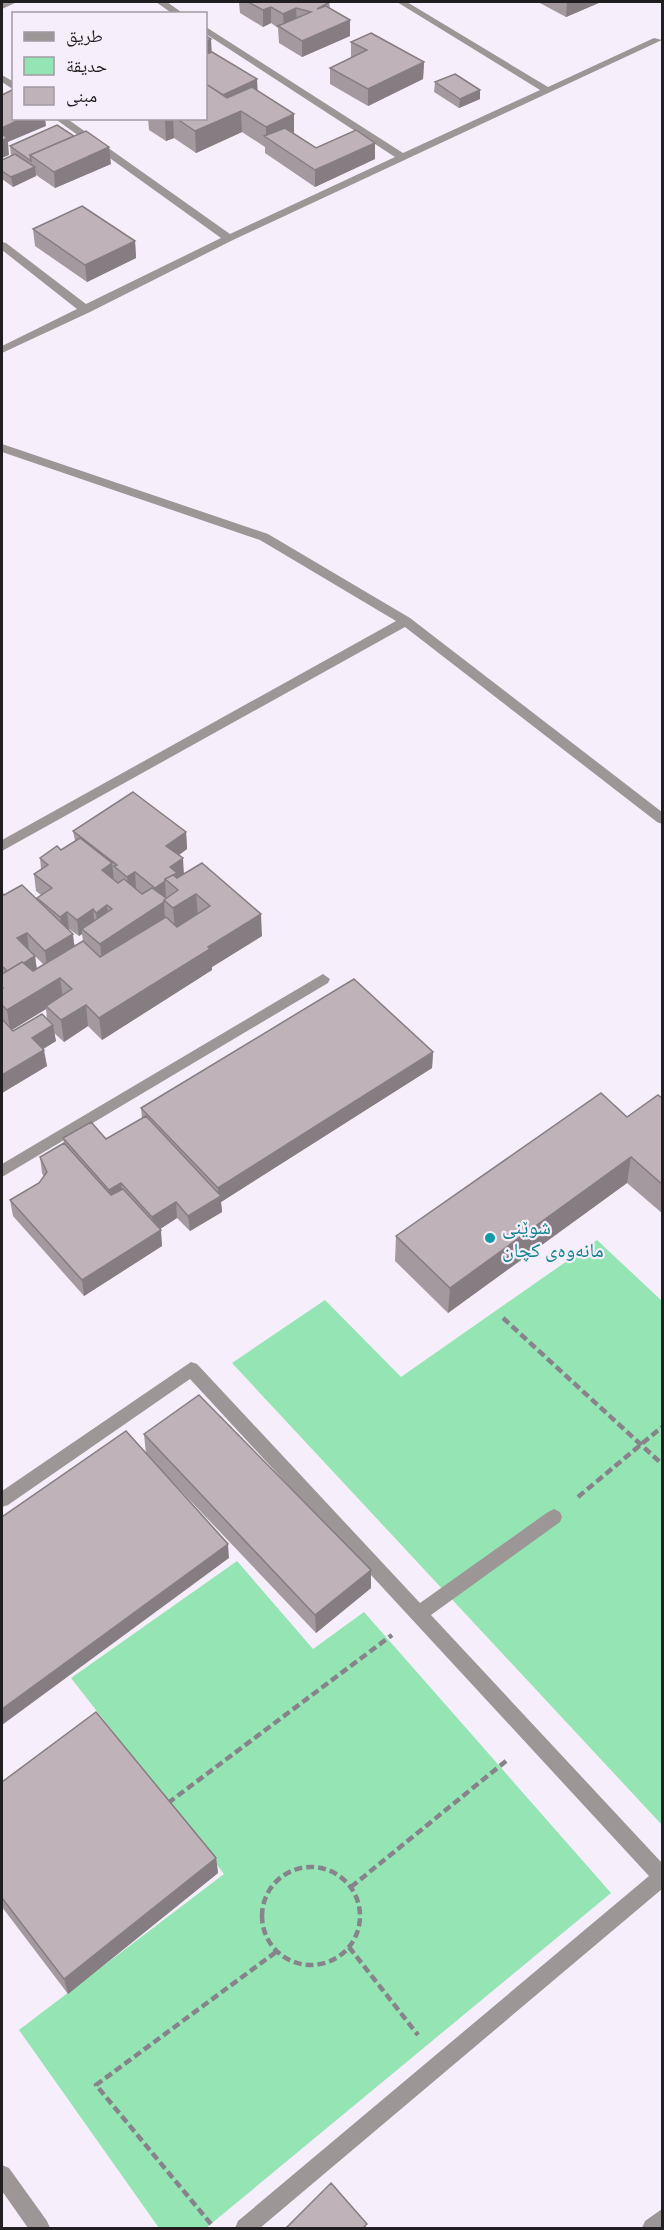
<svg xmlns="http://www.w3.org/2000/svg" width="664" height="2230" font-family="'IBM Plex Sans','Noto Naskh Arabic',sans-serif">
<style>
.green{fill:#94e4b4}
.lines{fill:none;stroke-linecap:round;stroke-linejoin:round}
.path{stroke:#88838a;stroke-width:4.5;stroke-dasharray:8 4;stroke-linecap:butt}
.minor{fill:#9d9696;fill-rule:evenodd}
.wall{fill:#a4999f;fill-rule:evenodd}
.shaded-wall{fill:#867d82}
.building{fill:#bfb2b9;stroke:#867d82;stroke-width:1.5}
.culture-dot{fill:#0f9aa8;stroke:#f6eefa;stroke-width:2}
.labels{text-anchor:middle;dominant-baseline:central;stroke-width:4.5;stroke-linejoin:round;paint-order:stroke}
.culture-label{font-size:20px;fill:#0d838f;stroke:#f6eefa;text-anchor:start}
</style>
<rect width="100%" height="100%" fill="#f6eefa"/>
<path class="green" d="M597,1240L662,1301V1825L232,1363L325,1300L401,1377Z
M237,1561L313,1649L364,1612L611,1893L206,2228H159L19,2030L224,1874L71,1678Z"/>
<g class="lines">
<path class="path" d="M503,1318L662,1464
M578,1497L662,1427
M168,1803L392,1635
M262 1916a49 49 0 1 1 98 0a49 49 0 1 1-98 0Z
M351,1887L506,1761
M349,1947L418,2035
M211,2224L96,2085L276,1952"/>
<path class="minor" d="M5,2H17L2,9V3Z
M156,2H167L184,14H173Z
M397,2H407L548,87L654,38L662,40L233,240L90,312L2,353V346L77,309L2,250V242L6,243L86,304L221,238L54,118H66L230,234L395,157L206,34V27L403,153L540,90Z
M2,75L14,82V90L2,82Z
M2,444L268,534L410,618L662,812V824L657,822L405,627L2,851V840L396,621L260,540L2,452Z
M323,974L330,979L328,983L2,1177V1164Z
M191,1362L197,1364L420,1603L548,1512L554,1509L560,1512L562,1517L560,1522L431,1615L662,1863V1889L260,2228H235L238,2221L649,1876L190,1379L8,1505L2,1507V1491Z
M2,2165L9,2168L47,2221L50,2228H28L2,2191Z
M662,2209V2228H642L645,2221Z"/>
</g>
<path class="wall" d="M239,2H329L330,8L350,20V36L302,57L279,43L278,28L271,23L263,27L240,13Z
M538,2H601L566,17Z
M351,42L424,62L423,79L368,106L330,84V68L351,58Z
M212,52L257,91L294,134L316,148L375,143V159L315,187L265,153V147L242,132L196,153L174,138L166,141L149,130L148,118H206Z
M435,82L480,99L459,108L434,92Z
M10,146L111,164L55,188L36,175V176L13,187L2,179V160L11,156Z
M33,229L135,241L136,258L87,282L35,246Z
M73,831L186,832L187,849L179,855L184,874L262,936L212,967V970L102,1040L88,1026L64,1042L54,1033L56,1041L43,1049L47,1066L2,1093V893L4,895L38,900L37,898L41,895L36,891L34,874L41,869L40,858L61,850L75,841ZM68,929H69L79,936L82,934L83,941L75,946ZM28,950H29L44,965L37,969L35,956ZM46,1009L47,1019L13,1031L12,1030Z
M433,1052L432,1068L221,1202L222,1212L190,1231L177,1218L160,1229L162,1246L84,1296L13,1216L10,1200L39,1183L44,1177L42,1173L40,1157L64,1143L63,1138L106,1139L142,1118L141,1108Z
M663,1099V1214L627,1183L448,1313L395,1261L396,1236Z
M144,1434L371,1588L316,1633L146,1454Z
M2,1782L216,1858L218,1873L68,1994L2,1907Z"/>
<path class="shaded-wall" d="M567,2H601L566,17Z
M271,7V23L263,27V10Z
M296,8L297,25L284,29L283,14Z
M350,20V36L302,57V41Z
M211,39L212,56L206,59V42Z
M424,62L423,79L368,106V89Z
M257,79L258,96L223,112V95Z
M480,90V99L459,108L460,99Z
M241,111L242,132L196,153L195,131Z
M294,114V136L266,138V127Z
M23,118H45L46,126L8,142L9,155L2,158V141L3,140L2,128Z
M167,118H173L174,138L166,141L165,120Z
M375,143V159L315,187V170Z
M109,147L111,164L55,188L54,172Z
M35,167L36,176L13,187L11,177Z
M135,241L136,258L87,282L85,265Z
M186,832L187,849L168,863L166,846Z
M183,858L184,875L178,889L170,867Z
M112,863L114,880L102,870Z
M135,872L136,889L129,894L127,877Z
M165,881L166,897L156,904L155,888Z
M196,894L198,915L175,929L173,908Z
M164,902L165,918L102,961L100,944Z
M107,905L109,922L98,929L96,913Z
M93,909L95,926L82,929V934L79,936L77,920Z
M67,912L69,929L63,933L60,917Z
M261,914L262,936L212,967V970L102,1040L99,1018L208,947Z
M27,933L29,950L19,955L17,938Z
M73,934L75,951L47,968L45,951Z
M35,956L37,973L8,972Z
M60,978L63,999L46,1006V1009L10,1031L7,1010Z
M86,1005L88,1026L64,1042L61,1020Z
M53,1025L56,1041L35,1054L32,1038Z
M44,1050L47,1066L2,1093V1075Z
M433,1052L432,1068L221,1202L222,1212L190,1231L188,1216L218,1198V1188Z
M631,1157L627,1183L448,1313L450,1288Z
M121,1183L123,1199L111,1206L109,1190Z
M176,1202L177,1218L154,1233L152,1217Z
M161,1230L162,1246L84,1296L82,1280Z
M228,1544L229,1558L2,1725V1709Z
M371,1570V1588L316,1633L315,1615Z
M216,1858L218,1873L68,1994L64,1979Z"/>
<path class="building" d="M248,2H330L317,9L326,6L350,20L302,41L278,26L311,12L296,8L283,14L271,7L263,10Z
M371,33L424,62L368,89L330,68L367,50L351,42Z
M206,36L211,39L206,42Z
M212,52L257,79L223,95L206,84V54Z
M455,74L480,90L460,99L435,82Z
M206,84L227,98L252,87L294,114L266,127L241,111L195,131L176,118H206Z
M14,89V118H23L2,128V95Z
M57,125L74,136L30,155L31,161L10,146Z
M285,128L316,148L356,130L375,143L315,170L264,136Z
M86,131L109,147L54,172L30,155Z
M2,134L7,138L2,141Z
M15,154L35,167L11,177L2,171V160Z
M82,206L135,241L85,265L33,229Z
M133,792L186,832L166,846L183,858L170,867L177,873L165,879V881L155,888L135,872L127,877L114,866L117,865L73,831Z
M80,838L112,863L102,870L118,883L124,879L142,894L152,888L166,898L164,900V902L100,944L82,929L112,909L107,905L96,913L93,909L77,920L67,912L60,917L37,898L52,888L34,874L48,865L40,858L57,846L61,850Z
M202,863L261,914L208,947L210,949L99,1018L86,1005L61,1020L46,1006L72,989L60,978L7,1010L2,1005V989L3,988L2,987V974L22,962L33,971L83,941L100,957L166,917L177,927L210,906L196,894L173,908L164,900L178,890L165,879L173,875L177,878Z
M22,885L73,934L45,951L27,933L17,938L35,956L24,963L22,962L7,971L2,966V893L4,895Z
M354,979L433,1052L218,1188L141,1108Z
M42,1014L53,1025L32,1038L44,1050L2,1075V1019L13,1031Z
M601,1093L627,1117L658,1095L663,1099V1185L631,1157L450,1288L396,1236Z
M146,1116L221,1196L188,1216L176,1202L152,1217L121,1183L109,1190L63,1138L91,1122L106,1139Z
M64,1143L111,1195L123,1189L161,1230L82,1280L10,1200L39,1183L47,1172L40,1157Z
M199,1395L371,1570L315,1615L144,1434Z
M126,1431L228,1544L2,1709V1517Z
M96,1712L216,1858L64,1979L2,1898V1782Z
M331,2183L367,2224L362,2229H285Z"/>
<circle class="culture-dot" cx="490" cy="1238" r="6"/>
<g class="labels">
<g class="culture-label">
<text x="502" y="1226">شوێنی<tspan x="502" dy="23">مانەوەی کچان</tspan></text>
</g>
</g>
<rect width="664" height="2230" fill="none" stroke="#201e21" stroke-width="6"/>
<rect x="12" y="12" width="195" height="108" fill="#f6eefa" stroke="#a09ba3" stroke-width="1.5"/>
<rect x="24" y="32" width="30" height="9" fill="#9d9696" stroke="#a09ba3" stroke-width="1.5"/>
<text x="66" y="42" font-size="18" fill="#201e21">طريق</text>
<rect x="24" y="57" width="30" height="18" fill="#94e4b4" stroke="#a09ba3" stroke-width="1.5"/>
<text x="66" y="72" font-size="18" fill="#201e21">حديقة</text>
<rect x="24" y="87" width="30" height="18" fill="#bfb2b9" stroke="#a09ba3" stroke-width="1.5"/>
<text x="66" y="102" font-size="18" fill="#201e21">مبنى</text>
</svg>
